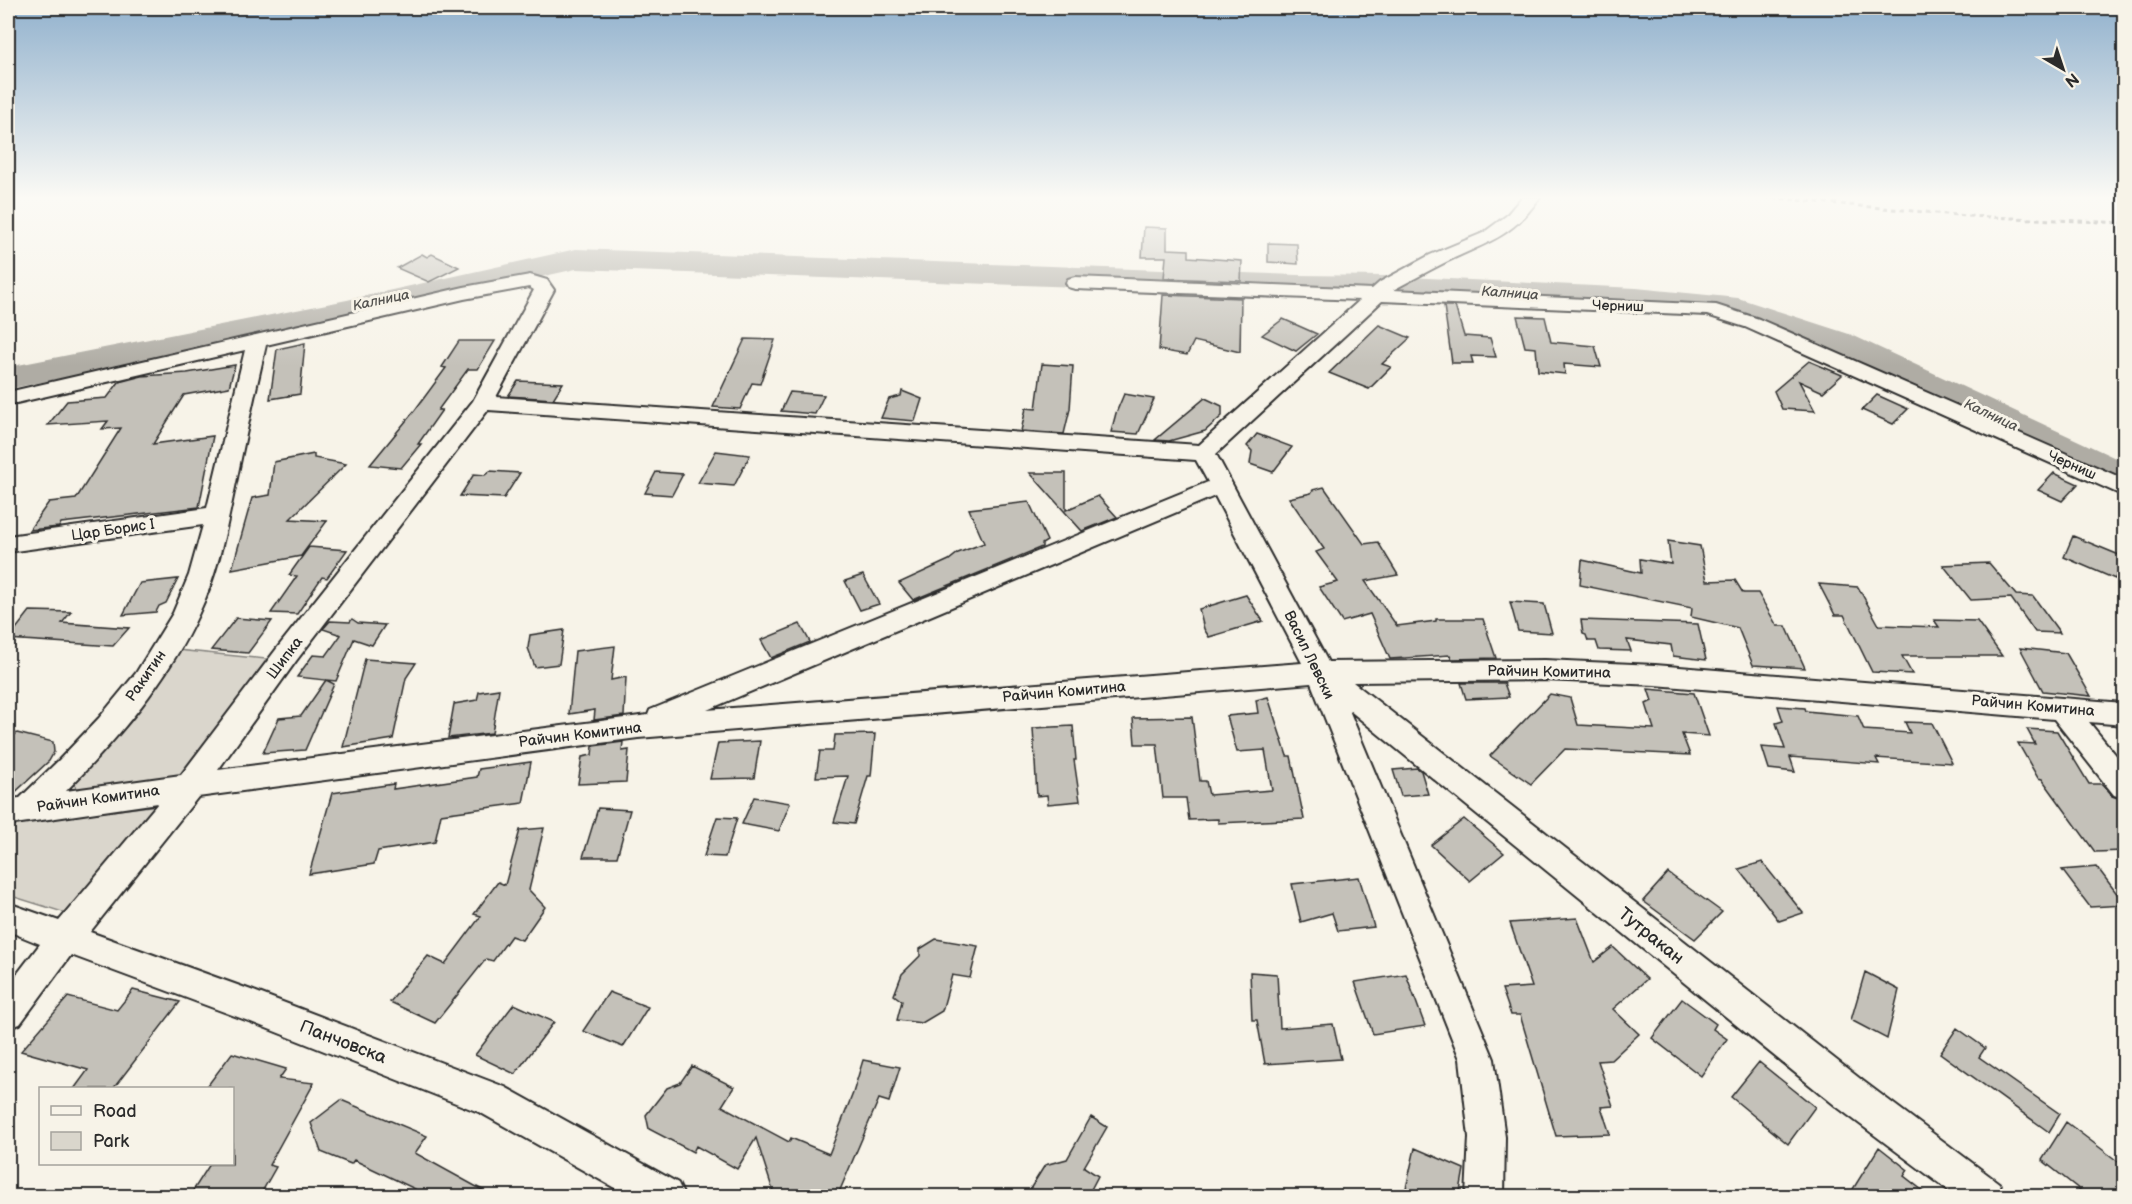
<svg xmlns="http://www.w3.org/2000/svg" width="2132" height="1204" font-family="'Balsamiq Sans',sans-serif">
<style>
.green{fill:#dad6cc;stroke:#82807c;stroke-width:1.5}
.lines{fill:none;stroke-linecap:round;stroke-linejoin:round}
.river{fill:#afaca4;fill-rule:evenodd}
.building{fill:#c4c1b9;stroke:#2b2b2b;stroke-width:1.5}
.minor-casing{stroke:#2b2b2b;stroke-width:4}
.path{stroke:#2b2b2b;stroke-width:3;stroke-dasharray:4.5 4;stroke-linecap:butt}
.minor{fill:#f7f3e8;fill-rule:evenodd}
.labels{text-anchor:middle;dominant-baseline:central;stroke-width:6;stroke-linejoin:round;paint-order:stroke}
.far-water-label{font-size:14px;font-style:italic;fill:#53524f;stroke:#f7f3e8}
.far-street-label{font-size:14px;fill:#2b2b2b;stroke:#f7f3e8}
.street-label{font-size:15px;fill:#2b2b2b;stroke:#f7f3e8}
.near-street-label{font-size:18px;fill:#2b2b2b;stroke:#f7f3e8}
</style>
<rect width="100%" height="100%" fill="#f7f3e8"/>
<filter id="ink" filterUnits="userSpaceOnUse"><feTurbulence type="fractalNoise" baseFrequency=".0167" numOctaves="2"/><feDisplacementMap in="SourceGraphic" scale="12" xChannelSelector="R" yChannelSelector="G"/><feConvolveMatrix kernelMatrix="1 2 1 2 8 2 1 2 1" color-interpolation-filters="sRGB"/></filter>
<g filter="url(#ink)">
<path class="green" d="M177,650L276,660L183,776L84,795L74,785L73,776Z
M166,804L72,915L8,895V824Z"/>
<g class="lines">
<path class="river" d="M576,249L1297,275L1387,276L1636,288L1738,298L1852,335L2124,462V491L2110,487L1826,351L1733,318L1636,308L1387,296L1297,295L576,269L347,320L8,389V367L347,300Z"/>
</g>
<path class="building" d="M1144,227L1167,228V249L1189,250V257L1242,261L1241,281L1164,278L1166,257H1142Z
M1268,243L1297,244L1298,264L1268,262Z
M422,254L427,257L432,254L459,267L429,282L397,268Z
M1163,295L1241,298L1240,352L1194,341L1187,355L1159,350Z
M1444,306H1455L1464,336L1490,338L1496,357L1471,356L1473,363H1452Z
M1517,316L1545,317L1551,342L1595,346L1601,367L1564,364L1565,374L1538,371L1536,348L1525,347Z
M1283,319L1317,334L1296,351L1262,335Z
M1379,325L1410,338L1382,364L1391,367L1369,389L1329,373Z
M745,339L775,340L760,384L752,383L740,409L713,407Z
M459,341H495L478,369H468L438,410H442L418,444H421L401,468L370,465L415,410L446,368L442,367Z
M305,343L300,394L270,399L277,349Z
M1809,361L1842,375L1823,392L1799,381L1815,411L1782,409L1774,391Z
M1042,364L1073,366L1070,409L1064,434L1021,431L1026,408L1036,409Z
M235,365L229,387L184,395L153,444L213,436L199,507L61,523L59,527L29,530L49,502L76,499L121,428L102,429L108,421L48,425L67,401L107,398L119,382L142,376L187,373Z
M518,381L563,383L553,399L508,396Z
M902,391L922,399L915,421L881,418L889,399L901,396Z
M790,392L824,395L815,414L781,411Z
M1124,394L1154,399L1138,434L1111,432L1116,413Z
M1877,395L1908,409L1893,424L1862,410Z
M1205,398L1222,406V416L1205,431L1169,441L1155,440Z
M1257,434L1292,447L1273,472L1250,464L1252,451L1247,446Z
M716,451L750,455L734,486L698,483Z
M314,454V458L346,464L290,519L327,521L301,556L232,569L252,498L270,495L274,462Z
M490,471L520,473L504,498L460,496L474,474L485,475Z
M656,472L683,474L672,495L645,493Z
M1030,473H1066V510L1098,496L1117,517L1082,531Z
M2054,473L2078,484L2062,501L2038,490Z
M1324,487L1364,544L1378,542L1398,575L1365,581L1397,626L1436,621V619H1483L1496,658L1452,659L1450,655L1390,659L1370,614L1342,622L1319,587L1338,582L1316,552L1324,549L1289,498L1311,493L1313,490Z
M1029,502L1047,541L1042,544V547L913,600L899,583L949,560L958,553L984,543L969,509Z
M2073,536L2124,557L2115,579L2064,557Z
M1668,541L1700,546L1707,581L1735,580L1743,593H1758L1777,626H1786L1805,668L1753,665L1738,628L1691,617L1692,608L1580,585L1582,560L1641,573L1640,559L1671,564Z
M309,547L347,550L327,578L322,577L297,614L271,613L297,576L289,575Z
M1989,563L2016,595L2033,596L2060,633L2035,632L2011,598L1971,600L1943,565Z
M863,575L879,604L860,610L845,581Z
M178,579L166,603L159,606L156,612L123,615L140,583Z
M1819,584L1858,587L1879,625L1939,627L1934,620L1977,621L2002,656H1902L1912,674L1872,672L1844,615H1835Z
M1246,595L1263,621L1209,637L1204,629L1199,609Z
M1510,602L1544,604L1552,633L1518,631Z
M30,611L71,612L62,623L129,628L113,646L8,639Z
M236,618L272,621L248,653L211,650Z
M352,619L358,623L385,625L372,645L354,639L336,681L326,680L334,684L305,750L263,753L279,718L301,716L326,680L297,677L313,655L326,656L341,635L323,629L330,621L350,622Z
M1581,620L1698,624L1706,660L1673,656L1671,645L1627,640L1631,651L1599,650L1596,641H1588L1586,635L1583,634Z
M800,624L810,642L771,658L761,640Z
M564,630L559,664L535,667L528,648L530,635Z
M615,646L611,680L626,677L624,716L594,720L595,710L569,714L575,651Z
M2020,648L2066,653L2091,696L2043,691Z
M365,659L416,663L406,678L393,739L343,747Z
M1461,683H1504L1509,697L1466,699Z
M499,689L492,733L448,738L454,704L477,700L479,692Z
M1648,689L1694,693L1709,736L1682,734L1690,755L1565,749L1531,784L1490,756L1550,694L1570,698L1578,725L1654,729L1646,704L1652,701Z
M1268,697L1287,756H1291L1304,819L1218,823V819L1189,820L1186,798H1163L1157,744H1135L1133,718L1192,717L1200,781H1206L1209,795L1272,790L1265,750L1237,752L1227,716L1258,713L1256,700Z
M1778,706L1805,708L1806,711L1858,716L1864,730L1910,733L1905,722L1932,723L1952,763L1876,758L1879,764L1790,757L1795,772L1769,769L1762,747L1785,749L1776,723L1783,721Z
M1073,726L1076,760H1074L1080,801L1048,804L1047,795L1037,796L1033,728Z
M2027,729L2057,731L2089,784H2102L2112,796L2118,798L2124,807V851L2095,852L2042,779L2038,778L2018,743L2035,744Z
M17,733L53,742L54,752L49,761L11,796L8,797V741Z
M875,734L871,776H868L854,824L834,822L848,776L816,777L820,751H833L835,735Z
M760,741L754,778L710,779L718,743Z
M623,742L622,751L629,750L626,782L578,784L582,757L592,755L593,746Z
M531,762L523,803L441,814L435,842L378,851L374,864L309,874L332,793L394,784L393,789L477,777L479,769Z
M1417,768L1421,771L1428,794L1401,796L1393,770Z
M754,797L790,803L779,831L742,824Z
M598,808L630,810L617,857H583Z
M717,817L737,818L725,857L704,856Z
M1464,819L1504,853L1470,881L1431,845Z
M544,828L529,890L545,907L522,940L511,936L493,961L486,959L435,1023L390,1002L428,956L445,964L481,916L474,914L498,882L505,885L520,830Z
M1762,862L1803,913L1779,921L1739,869Z
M2097,867L2124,903V905L2090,907L2062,870Z
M1668,873L1722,912L1695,939L1643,901Z
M1359,877L1374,927L1338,931L1332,913L1301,922L1292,884Z
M1577,918L1594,962L1613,947L1647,979L1613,1009L1639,1034L1611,1060L1598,1061L1613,1106L1601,1107L1610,1134L1556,1136L1520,1015H1511L1502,989L1532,987L1510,923Z
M936,939L978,946L970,978L952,975L942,1011L922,1023L897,1020L902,1001L894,995L902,974L920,956V949Z
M1250,972L1277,974L1280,1028L1333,1024L1341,1059L1265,1064L1257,1020H1252Z
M1865,972L1899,990L1887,1039L1851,1020Z
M1406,974L1425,1026L1373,1034L1355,982Z
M133,990L180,1002L113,1089H74L88,1070L21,1051L68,997L117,1010Z
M609,992L648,1007L623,1047L583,1031Z
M1682,999L1716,1024L1713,1029L1727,1039L1701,1076L1652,1038Z
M514,1004L554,1022L515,1074L475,1055Z
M1957,1028L1985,1048L1979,1057L2060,1114L2049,1132L1940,1053Z
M232,1053L286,1069L279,1079L314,1083L269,1165L276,1167L259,1197H189L210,1164H232V1089H205Z
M863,1060L900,1067L889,1102L879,1099L837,1197H775L756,1138L737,1169L696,1146L693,1152L649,1129L646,1115L667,1088L680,1083L692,1066L734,1087L722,1106L789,1142L791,1138L829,1154L853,1093Z
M1759,1062L1815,1107L1788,1144L1731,1097Z
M341,1100L427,1136L415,1153L495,1197H407L415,1189L354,1160L351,1164L321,1152L311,1123Z
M1091,1117L1107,1127L1084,1167L1098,1176L1087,1197H1025L1045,1165L1067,1159Z
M2066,1122L2124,1166V1197H2089L2042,1160Z
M1879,1147L1908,1170L1904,1176L1931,1197H1848Z
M1415,1148L1464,1169L1459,1197H1404Z"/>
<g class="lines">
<g class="minor-casing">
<path id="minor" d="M1522,197H1540C1510,240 1485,242 1442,264C1426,272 1410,281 1393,290L1716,305L1759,319L2124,479V496L1745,327L1707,315L1382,301L1216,454L1328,662L1545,660L1655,665L2124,703V725L2089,722L2124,765V798L2114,795L2054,719L1655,685L1545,680L1353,682L1863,1081L1999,1183L2005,1196H1956L1837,1107L1349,710L1494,1059L1505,1137L1504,1196H1466L1469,1137L1460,1059L1311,683L638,738L198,797L90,932L251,990L505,1087L678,1183L684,1196H629L481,1113L251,1022L71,955L20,1024L8,1028V986L40,944L8,931V903L59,921L158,803L8,825V799L20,798L59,760L99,718L136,673L173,613L189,575L203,525L8,552V536L207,508L245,350L8,405V392L464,287L530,275L547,280L554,290L496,397L1199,445L1360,300L1075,289L1068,287L1066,283L1068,279L1075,277L1372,289L1380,282L1430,255L1483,233L1506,216ZM529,287L534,290L473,401L278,647L181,775L66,791C117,739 168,681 199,613C219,571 227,524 237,478C246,433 256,389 266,345L464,299ZM488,410L1196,460L1208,482L650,710L648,715L218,770L296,661ZM1215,496L1302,663L707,710Z"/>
</g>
<path class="path" d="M1765,197L1968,216L2124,223"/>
<use href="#minor" class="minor"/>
</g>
</g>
<linearGradient id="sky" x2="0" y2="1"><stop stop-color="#91b1cd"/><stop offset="0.54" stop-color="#fbfaf5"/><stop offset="1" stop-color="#fbfaf5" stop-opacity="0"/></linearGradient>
<rect width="2132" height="366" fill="url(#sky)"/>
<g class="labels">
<g class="far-water-label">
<text transform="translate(1510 293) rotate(4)">Калница</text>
<text transform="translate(381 300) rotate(-12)">Калница</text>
<text transform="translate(1991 415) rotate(25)">Калница</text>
</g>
<g class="far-street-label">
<text transform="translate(1618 306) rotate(2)">Черниш</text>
<text transform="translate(2072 465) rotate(24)">Черниш</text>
</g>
<g class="street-label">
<text transform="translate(113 530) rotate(-8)">Цар Борис I</text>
<text transform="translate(1309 655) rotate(64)">Васил Левски</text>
<text transform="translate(285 658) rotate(-53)">Шипка</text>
<text transform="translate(1549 672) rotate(1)">Райчин Комитина</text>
<text transform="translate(146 676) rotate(-55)">Ракитин</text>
<text transform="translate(1064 692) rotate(-5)">Райчин Комитина</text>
<text transform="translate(2033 706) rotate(5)">Райчин Комитина</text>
<text transform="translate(580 735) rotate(-7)">Райчин Комитина</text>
<text transform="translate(98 799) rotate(-8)">Райчин Комитина</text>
</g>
<g class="near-street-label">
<text transform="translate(1651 936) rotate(39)">Тутракан</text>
<text transform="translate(343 1042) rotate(21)">Панчовска</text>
</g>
</g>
<rect width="2132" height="1204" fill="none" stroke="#f7f3e8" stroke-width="30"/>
<rect x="15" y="15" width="2102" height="1174" fill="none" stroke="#2b2b2b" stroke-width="2" filter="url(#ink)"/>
<rect x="39" y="1087" width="195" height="78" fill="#f7f3e8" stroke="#a5a39c" stroke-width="1.5"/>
<rect x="51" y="1106" width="30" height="9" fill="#f7f3e8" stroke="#a5a39c" stroke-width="1.5"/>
<text x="93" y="1117" font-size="18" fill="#2b2b2b">Road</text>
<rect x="51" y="1132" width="30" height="18" fill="#dad6cc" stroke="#a5a39c" stroke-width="1.5"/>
<text x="93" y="1147" font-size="18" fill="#2b2b2b">Park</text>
<g transform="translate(2063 69) rotate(141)" stroke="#f7f3e8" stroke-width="4.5" paint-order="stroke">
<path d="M0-4.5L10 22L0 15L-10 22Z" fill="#2b2b2b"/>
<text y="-9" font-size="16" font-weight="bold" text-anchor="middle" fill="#2b2b2b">N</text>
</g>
</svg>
